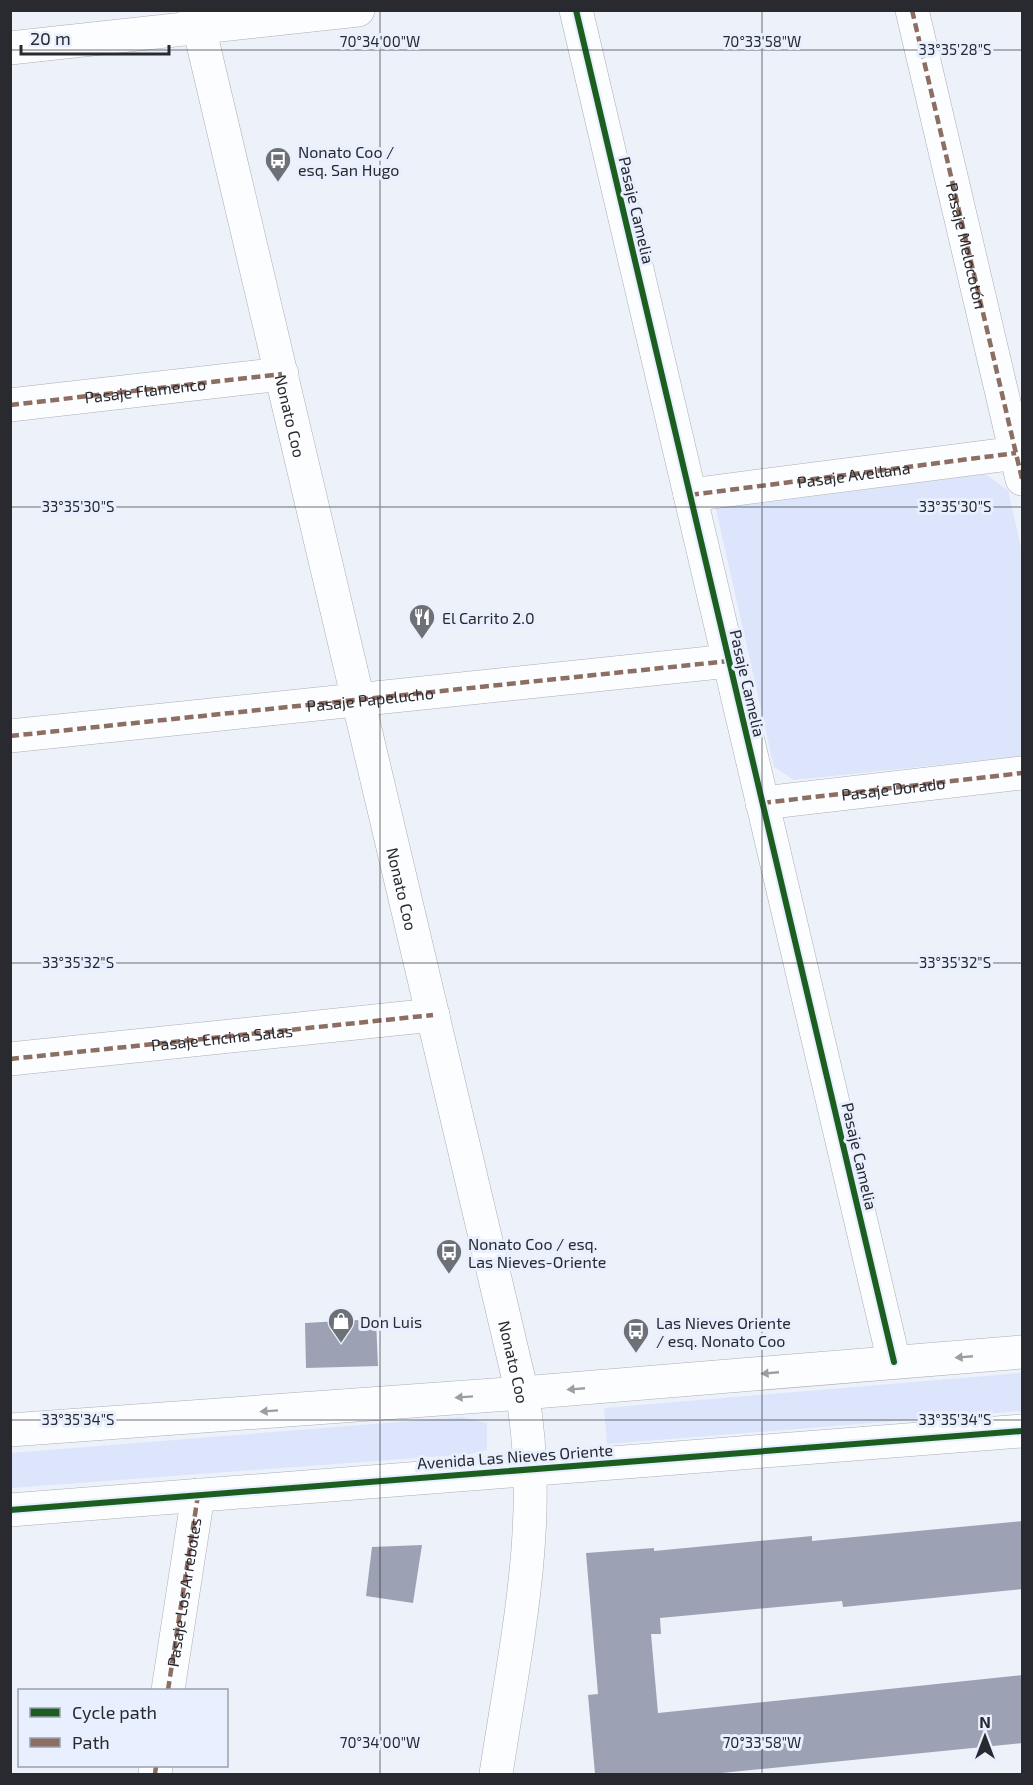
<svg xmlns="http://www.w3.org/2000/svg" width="1033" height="1785" font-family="'Exo 2',sans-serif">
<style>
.green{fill:#dce5fb}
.building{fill:#9ca2b4}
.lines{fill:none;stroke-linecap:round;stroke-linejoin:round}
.minor-casing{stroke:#acaeb5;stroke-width:34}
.tertiary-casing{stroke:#acaeb5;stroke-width:34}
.secondary-casing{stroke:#acaeb5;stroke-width:34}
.minor{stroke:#fcfdfe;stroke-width:33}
.tertiary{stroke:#fcfdfe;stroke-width:33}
.secondary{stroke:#fcfdfe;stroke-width:33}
.quiet{stroke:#8d6e63;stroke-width:4.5;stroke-dasharray:9 4.5;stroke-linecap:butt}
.cycleway-casing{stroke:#e8effe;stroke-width:10}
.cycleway{stroke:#1b5e20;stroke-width:6}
.oneway{fill:#9d9ea1}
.ticks{fill:none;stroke:#282a30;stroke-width:1.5;stroke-opacity:0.45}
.labels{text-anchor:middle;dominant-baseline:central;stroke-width:6;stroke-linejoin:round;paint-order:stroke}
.poi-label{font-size:16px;fill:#282a30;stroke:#e8effe;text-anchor:start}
.street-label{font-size:16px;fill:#282a30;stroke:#e8effe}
.ticks-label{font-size:15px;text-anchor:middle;fill:#282a30;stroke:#e8effe;stroke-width:6;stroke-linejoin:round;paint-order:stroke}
</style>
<rect width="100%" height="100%" fill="#edf1f9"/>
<path class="green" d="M985,474L1008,490L1022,552V756L794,780L774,767L716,509Z
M1022,1373V1411L607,1444L604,1408Z
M462,1417L487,1423V1450L470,1454L11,1488V1453Z"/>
<path class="building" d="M376,1319L378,1366L306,1368L305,1323Z
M1023,1521V1589L843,1607L842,1601L660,1618L661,1634H651L658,1713L1023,1675V1743L711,1774H595L588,1695L598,1694L586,1553L654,1548V1551L812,1536V1541Z
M422,1545L413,1603L366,1596L372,1547Z"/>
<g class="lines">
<g class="minor-casing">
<g id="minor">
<path d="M576,10L894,1362"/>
<path d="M912,10L1022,479"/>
<path id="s1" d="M10,405L282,374"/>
<path d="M690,495L1016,453"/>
<path id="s2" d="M10,736L729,661"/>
<path d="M762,803L1022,773"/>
<path id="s3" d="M10,1059L433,1015"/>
<path d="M168,1690L198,1495"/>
<path d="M155,1774L156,1766"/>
</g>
</g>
<g class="tertiary-casing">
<path id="tertiary" d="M10,48L358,10
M10,1430L522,1393L1022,1352
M10,1510L1022,1431"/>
</g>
<g class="secondary-casing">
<g id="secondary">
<path id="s4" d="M195,10L522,1393C545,1520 515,1648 496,1774"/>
</g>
</g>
<use href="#minor" class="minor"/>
<use href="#tertiary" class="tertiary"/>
<use href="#secondary" class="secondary"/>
<g class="quiet">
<path id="s5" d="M912,10L1022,479"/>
<path d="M10,405L282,374"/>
<path id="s6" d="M690,495L1016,453"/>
<path d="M10,736L729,661"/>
<path id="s7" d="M762,803L1022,773"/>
<path d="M10,1059L433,1015"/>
<path id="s8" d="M168,1690L198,1495"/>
<path d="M155,1774L156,1766"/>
</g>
<g class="cycleway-casing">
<path id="cycleway" d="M576,10L894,1362
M10,1510L1022,1431"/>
</g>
<use href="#cycleway" class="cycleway"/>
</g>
<defs><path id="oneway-solid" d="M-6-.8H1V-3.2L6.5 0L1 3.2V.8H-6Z" transform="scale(1.5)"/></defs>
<g class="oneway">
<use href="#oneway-solid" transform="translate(964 1357) rotate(175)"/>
<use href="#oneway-solid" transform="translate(770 1373) rotate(175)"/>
<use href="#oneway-solid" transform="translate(576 1389) rotate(175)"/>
<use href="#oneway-solid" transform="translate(464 1397) rotate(176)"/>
<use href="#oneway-solid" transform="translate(269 1411) rotate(176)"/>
</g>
<path class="ticks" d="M380,10V1774M762,10V1774M10,50H1022M10,507H1022M10,963H1022M10,1420H1022"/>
<defs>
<g id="bus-pin" transform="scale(1.35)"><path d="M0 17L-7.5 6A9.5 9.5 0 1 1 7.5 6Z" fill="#6d7076" stroke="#e8effe"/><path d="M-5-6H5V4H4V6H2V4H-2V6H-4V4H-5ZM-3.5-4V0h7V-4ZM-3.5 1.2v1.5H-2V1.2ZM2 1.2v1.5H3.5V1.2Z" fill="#fff"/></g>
<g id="restaurant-pin" transform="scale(1.35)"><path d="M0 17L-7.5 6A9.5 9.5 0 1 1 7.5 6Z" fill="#6d7076" stroke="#e8effe"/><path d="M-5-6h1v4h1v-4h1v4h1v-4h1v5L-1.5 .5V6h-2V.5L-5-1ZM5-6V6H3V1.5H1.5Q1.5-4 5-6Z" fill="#fff"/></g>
<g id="shop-pin" transform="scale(1.35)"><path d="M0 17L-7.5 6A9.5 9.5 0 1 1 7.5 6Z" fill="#6d7076" stroke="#e8effe"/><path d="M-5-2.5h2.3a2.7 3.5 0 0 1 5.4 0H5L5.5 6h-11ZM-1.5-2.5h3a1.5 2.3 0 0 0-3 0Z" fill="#fff"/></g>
</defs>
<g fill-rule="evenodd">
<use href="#bus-pin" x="278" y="160"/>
<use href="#restaurant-pin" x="422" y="617"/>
<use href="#bus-pin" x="449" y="1252"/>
<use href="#shop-pin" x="341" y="1321"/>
<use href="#bus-pin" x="636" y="1331"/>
</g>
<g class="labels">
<g class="poi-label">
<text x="298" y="151">Nonato Coo /<tspan x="298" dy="18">esq. San Hugo</tspan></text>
<text x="442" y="617">El Carrito 2.0</text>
<text x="468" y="1243">Nonato Coo / esq.<tspan x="468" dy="18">Las Nieves-Oriente</tspan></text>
<text x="360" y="1321">Don Luis</text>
<text x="656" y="1322">Las Nieves Oriente<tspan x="656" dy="18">/ esq. Nonato Coo</tspan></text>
</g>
<g class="street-label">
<text transform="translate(637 210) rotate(77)">Pasaje Camelia</text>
<text stroke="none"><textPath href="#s5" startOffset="242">Pasaje Melocotón</textPath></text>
<text stroke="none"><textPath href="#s1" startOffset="136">Pasaje Flamenco</textPath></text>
<text stroke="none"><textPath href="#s4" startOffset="417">Nonato Coo</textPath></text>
<text stroke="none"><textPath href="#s6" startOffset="165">Pasaje Avellana</textPath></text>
<text transform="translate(748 683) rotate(77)">Pasaje Camelia</text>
<text stroke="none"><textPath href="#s2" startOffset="362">Pasaje Papelucho</textPath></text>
<text stroke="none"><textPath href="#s7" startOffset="132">Pasaje Dorado</textPath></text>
<text stroke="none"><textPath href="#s4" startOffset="903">Nonato Coo</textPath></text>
<text stroke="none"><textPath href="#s3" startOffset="213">Pasaje Encina Salas</textPath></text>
<text transform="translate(860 1156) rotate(77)">Pasaje Camelia</text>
<text stroke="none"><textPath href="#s4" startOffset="1389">Nonato Coo</textPath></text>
<text transform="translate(515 1456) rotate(-4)">Avenida Las Nieves Oriente</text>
<text stroke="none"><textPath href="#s8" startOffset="99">Pasaje Los Arreboles</textPath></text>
</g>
</g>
<g class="ticks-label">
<text x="380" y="47">70°34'00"W</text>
<text x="762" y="47">70°33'58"W</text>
<text x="955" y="55">33°35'28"S</text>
<text x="78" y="512">33°35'30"S</text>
<text x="955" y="512">33°35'30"S</text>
<text x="78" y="968">33°35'32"S</text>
<text x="955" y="968">33°35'32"S</text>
<text x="78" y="1425">33°35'34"S</text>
<text x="955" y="1425">33°35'34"S</text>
<text x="380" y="1748">70°34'00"W</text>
<text x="762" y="1748">70°33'58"W</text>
</g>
<rect width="1033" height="1785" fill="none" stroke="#282a30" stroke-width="24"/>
<rect x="18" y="1689" width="210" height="78" fill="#e8effe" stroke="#9ba0ac" stroke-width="1.5"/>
<rect x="30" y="1708" width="30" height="9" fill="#1b5e20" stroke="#9ba0ac" stroke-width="1.5"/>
<text x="72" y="1719" font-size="18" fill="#282a30">Cycle path</text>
<rect x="30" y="1738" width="30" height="9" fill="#8d6e63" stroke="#9ba0ac" stroke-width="1.5"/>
<text x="72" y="1749" font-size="18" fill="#282a30">Path</text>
<g transform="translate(985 1737)" stroke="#e8effe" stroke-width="4.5" paint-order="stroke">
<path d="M0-4.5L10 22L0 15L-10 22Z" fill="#282a30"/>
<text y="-9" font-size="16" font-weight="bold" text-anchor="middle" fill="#282a30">N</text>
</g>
<path d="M21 45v9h148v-9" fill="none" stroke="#282a30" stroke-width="3"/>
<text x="30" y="45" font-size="18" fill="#282a30" stroke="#e8effe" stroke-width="4.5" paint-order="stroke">20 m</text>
</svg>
